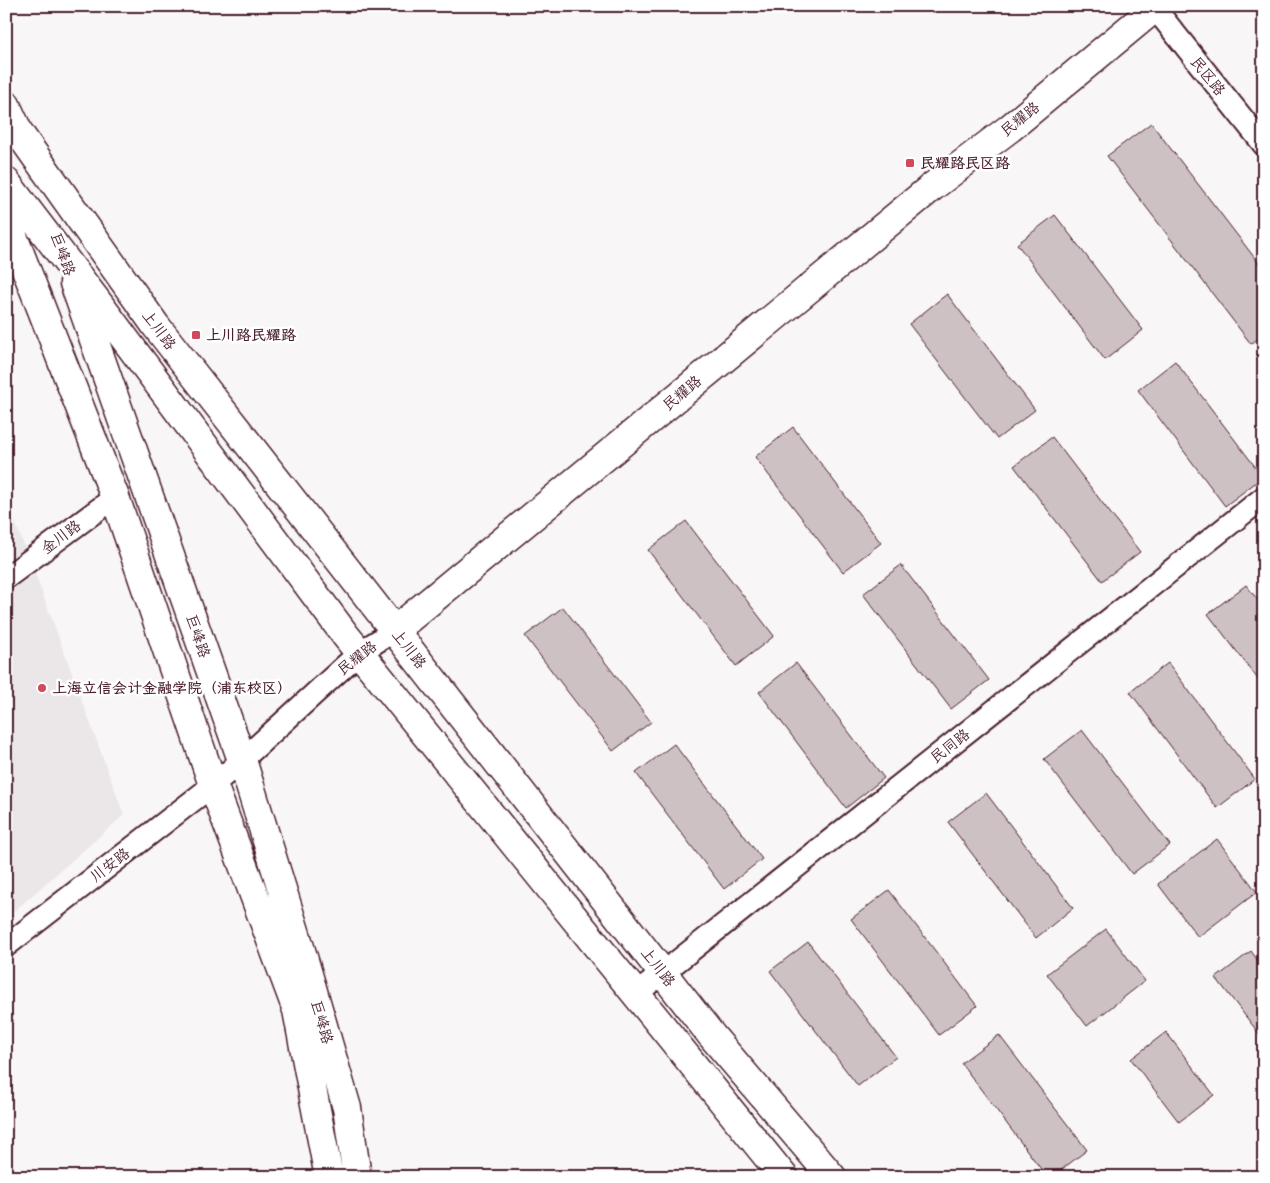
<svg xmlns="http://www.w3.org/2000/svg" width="1270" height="1183" font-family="Sriracha,'LXGW WenKai TC',sans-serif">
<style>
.built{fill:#ebe6e8}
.building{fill:#cdc1c4;stroke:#4a1f2b}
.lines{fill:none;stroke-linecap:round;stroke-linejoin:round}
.street-casing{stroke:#4a1f2b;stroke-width:25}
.secondary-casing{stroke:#4a1f2b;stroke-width:31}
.street{stroke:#fff;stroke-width:21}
.secondary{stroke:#fff;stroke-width:28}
.poi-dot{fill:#d1495b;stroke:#fff;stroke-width:2}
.labels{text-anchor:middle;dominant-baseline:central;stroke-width:5;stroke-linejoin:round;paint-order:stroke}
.street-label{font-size:15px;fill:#4a1f2b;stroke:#fff}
.poi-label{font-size:15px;font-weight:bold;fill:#4a1f2b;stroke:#fff;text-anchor:start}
</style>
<rect width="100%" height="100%" fill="#f8f6f7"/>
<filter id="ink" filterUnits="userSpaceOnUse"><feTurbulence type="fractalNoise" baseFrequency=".02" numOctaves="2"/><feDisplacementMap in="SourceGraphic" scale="10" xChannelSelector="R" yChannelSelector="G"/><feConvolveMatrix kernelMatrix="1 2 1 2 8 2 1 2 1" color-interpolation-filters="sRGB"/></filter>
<g filter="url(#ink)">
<path class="built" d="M6,500L30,560L124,815L6,918Z"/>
<path class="building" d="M1151,123L1264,270V334L1251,344L1107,156Z
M1055,215L1143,330L1105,360L1017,244Z
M947,294L1035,410L997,439L909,324Z
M1175,361L1263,477L1225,506L1138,390Z
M793,427L881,543L843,572L755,457Z
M1052,437L1140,552L1102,581L1014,466Z
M686,521L774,636L736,666L648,550Z
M901,565L989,680L951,709L863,594Z
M1246,585L1264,608V687L1208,614Z
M563,607L651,722L613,751L525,636Z
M796,663L884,778L846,808L759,692Z
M1168,663L1255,779L1217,808L1130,692Z
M1082,730L1170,845L1132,874L1044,759Z
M674,744L762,859L724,889L636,773Z
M986,793L1073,908L1036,938L948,822Z
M1217,839L1257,892L1198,937L1158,884Z
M889,890L977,1006L939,1035L851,919Z
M1106,929L1145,981L1087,1026L1047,974Z
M808,942L896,1057L858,1086L770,971Z
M1251,951L1264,969V1040L1216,978Z
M1166,1032L1214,1095L1179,1122L1131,1059Z
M999,1035L1087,1150L1052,1177H1047L961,1063Z"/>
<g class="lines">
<g class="street-casing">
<path id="street" d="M1153,6L1264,145
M6,578L115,497
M6,946L213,785L242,760L360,652L394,631
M636,994L1264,497"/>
</g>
<g class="secondary-casing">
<path id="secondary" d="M6,105L19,133L156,326L174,349L712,1036L832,1177
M6,182L93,296L346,636L784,1177
M6,218L115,497L213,785L297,1010L329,1177
M74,283L242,760L303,957L347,1108L357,1177
M394,631L932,187L1010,128L1157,6"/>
</g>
<use href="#street" class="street"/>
<use href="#secondary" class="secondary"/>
</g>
</g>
<g class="poi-dot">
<rect x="905" y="158" width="10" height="10" rx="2.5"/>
<rect x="191" y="330" width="10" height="10" rx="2.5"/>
<circle cx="42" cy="688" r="5"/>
</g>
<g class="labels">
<g class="street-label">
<text transform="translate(1208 76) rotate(51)">民区路</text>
<text transform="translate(1020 119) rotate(-39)">民耀路</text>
<text transform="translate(63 254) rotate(70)">巨峰路</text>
<text transform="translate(159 330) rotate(53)">上川路</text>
<text transform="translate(682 393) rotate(-40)">民耀路</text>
<text transform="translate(61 537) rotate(-37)">金川路</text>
<text transform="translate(198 636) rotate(71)">巨峰路</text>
<text transform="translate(409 649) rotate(52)">上川路</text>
<text transform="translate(357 658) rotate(-38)">民耀路</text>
<text transform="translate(950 746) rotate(-38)">民同路</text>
<text transform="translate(110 865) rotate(-38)">川安路</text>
<text transform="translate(658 967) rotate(52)">上川路</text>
<text transform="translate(322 1022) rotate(74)">巨峰路</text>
</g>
<g class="poi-label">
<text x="920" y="163">民耀路民区路</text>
<text x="206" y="335">上川路民耀路</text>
<text x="52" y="688">上海立信会计金融学院（浦东校区）</text>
</g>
</g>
<rect width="1270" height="1183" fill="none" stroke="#fff" stroke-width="25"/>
<rect x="12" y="12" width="1245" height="1158" fill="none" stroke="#4a1f2b" stroke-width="2" filter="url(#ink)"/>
</svg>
